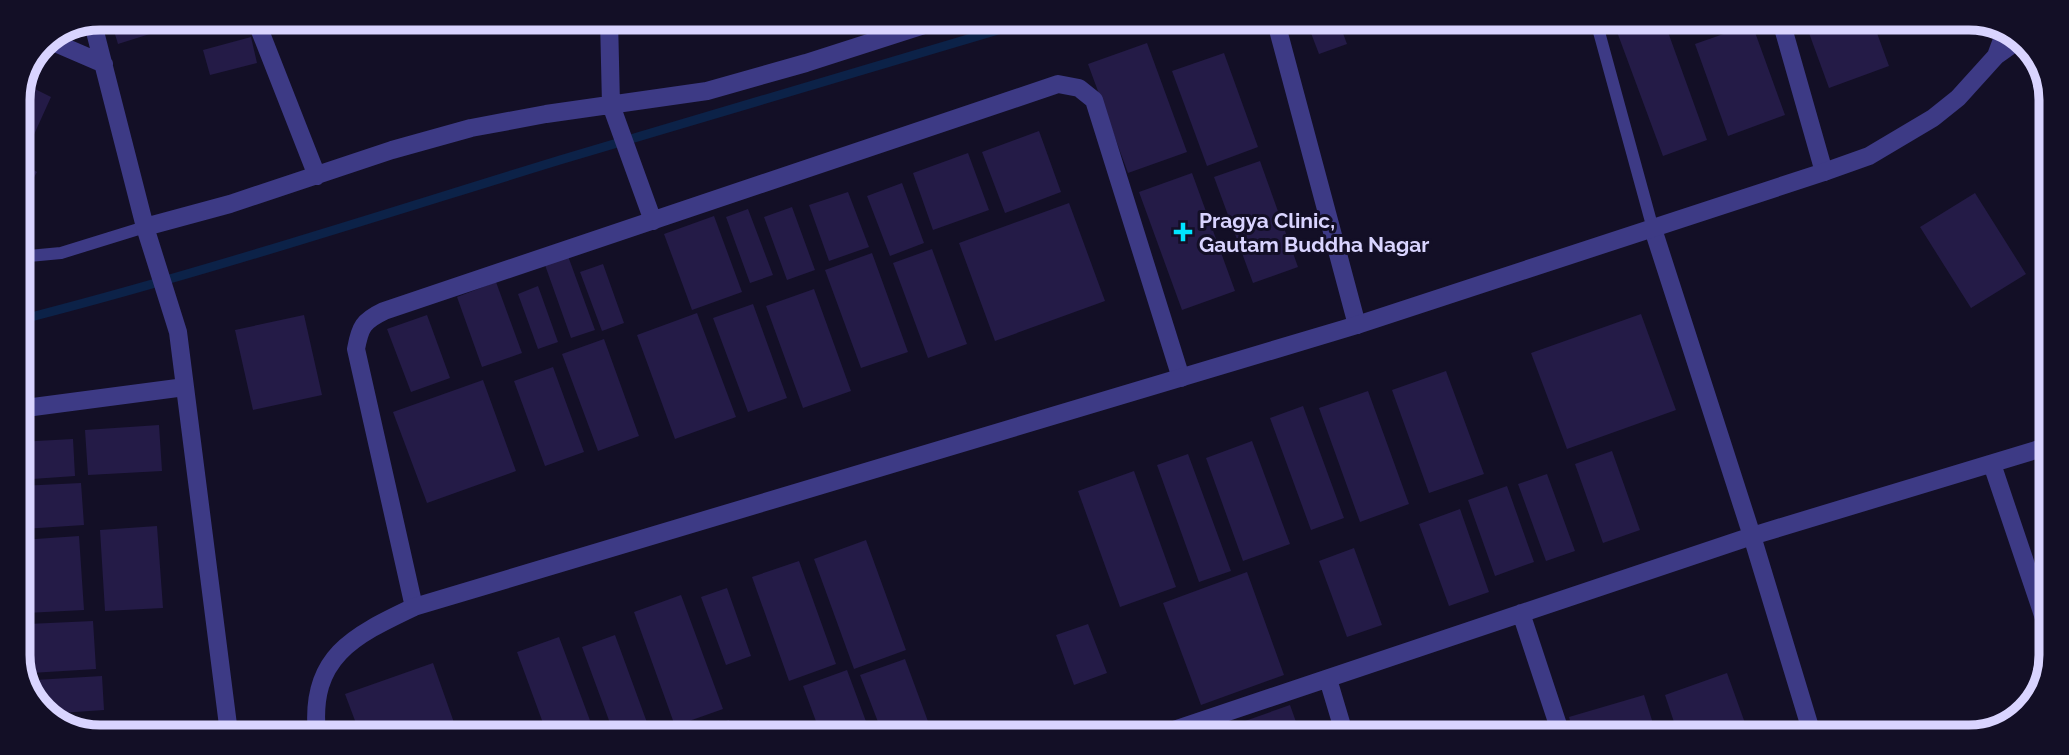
<svg xmlns="http://www.w3.org/2000/svg" width="2069" height="755" font-family="Raleway,sans-serif">
<style>
.lines{fill:none;stroke-linecap:round;stroke-linejoin:round}
.stream{stroke:#0c2248;stroke-width:9}
.building{fill:#241b47}
.service{stroke:#3d3a85;stroke-width:12}
.minor{stroke:#3d3a85;stroke-width:18}
.tertiary{stroke:#3d3a85;stroke-width:18}
.poi-dot{fill:#00e5ff;stroke:#130f26;stroke-width:2.5}
.labels{text-anchor:middle;dominant-baseline:central;stroke-width:6;stroke-linejoin:round;paint-order:stroke}
.poi-label{font-size:21px;font-weight:bold;fill:#d9d4ff;stroke:#130f26;text-anchor:start}
.rim{fill:none;stroke:#d9d4ff;stroke-width:9}
</style>
<rect width="100%" height="100%" fill="#130f26"/>
<g class="lines">
<path class="stream" d="M18,315L31,317C209,271 384,214 560,160C717,112 875,68 1032,20"/>
</g>
<path class="building" d="M110,18H169L172,27L118,44Z
M1306,20H1338L1347,44L1319,54Z
M1613,21H1664L1707,140L1663,156Z
M1686,21H1712V22L1689,30Z
M1805,22H1873L1889,66L1829,88Z
M1752,24L1785,115L1728,136L1695,44Z
M251,37L257,63L210,75L203,50Z
M1147,43L1187,152L1128,173L1088,64Z
M1224,53L1258,147L1207,166L1172,71Z
M23,83L51,97L27,150L18,146V94Z
M1039,131L1061,192L1005,213L982,152Z
M968,153L989,210L933,230L913,173Z
M18,160L37,172L18,206Z
M1260,161L1298,267L1253,283L1214,177Z
M1192,173L1235,291L1182,310L1139,192Z
M902,183L924,243L890,256L867,196Z
M848,192L869,247L829,261L809,205Z
M1975,193L2026,274L1971,308L1920,227Z
M1069,203L1105,301L995,341L959,243Z
M792,207L815,270L787,280L764,217Z
M748,209L773,275L750,283L726,217Z
M714,216L742,292L692,310L664,234Z
M932,249L967,344L928,358L893,263Z
M872,253L908,352L861,368L825,270Z
M568,256L595,330L571,338L545,265Z
M603,264L624,323L602,331L580,272Z
M496,282L522,353L482,367L457,297Z
M538,286L558,342L538,349L518,294Z
M814,289L851,391L803,408L766,306Z
M753,304L787,398L748,412L713,318Z
M697,313L736,417L675,439L637,335Z
M1641,314L1676,410L1567,449L1531,353Z
M304,315L322,395L253,410L235,330Z
M427,315L450,378L411,392L387,329Z
M604,339L639,436L598,451L562,354Z
M553,367L584,452L545,466L514,381Z
M1446,371L1484,474L1429,493L1392,390Z
M483,380L516,471L427,503L393,412Z
M1368,391L1409,504L1360,522L1319,408Z
M1303,406L1344,518L1311,530L1270,418Z
M159,425L162,471L88,475L85,430Z
M73,439L75,476L18,480V442Z
M1252,441L1290,544L1243,561L1206,458Z
M1612,451L1640,530L1603,543L1575,464Z
M1188,454L1231,571L1199,582L1157,465Z
M1134,471L1176,587L1120,607L1078,491Z
M1547,474L1575,551L1546,561L1518,484Z
M81,483L84,525L23,529L20,486Z
M1507,486L1534,562L1495,576L1468,500Z
M1460,509L1489,592L1449,606L1419,524Z
M157,526L163,608L105,611L100,530Z
M79,536L84,610L26,613L21,540Z
M866,540L906,650L854,669L814,559Z
M1354,548L1382,625L1347,637L1319,561Z
M799,561L836,664L789,681L752,577Z
M1247,572L1284,675L1201,705L1163,603Z
M727,588L751,656L726,665L701,597Z
M681,595L723,709L675,726L634,612Z
M93,621L96,669L31,673L28,624Z
M1088,624L1107,673L1074,685L1056,635Z
M615,635L649,728L632,734H614L582,647Z
M559,637L595,734H547L517,652Z
M905,659L933,735H883L860,675Z
M433,663L458,734H360L345,694Z
M847,670L871,735H821L803,686Z
M1727,673L1750,737H1679L1665,695Z
M102,676L104,710L46,714L37,707L35,680Z
M1644,695L1656,733L1643,737H1574L1569,717Z
M1290,705L1301,736H1215L1214,732Z
M729,720L734,735L689,734Z"/>
<g class="lines">
<path class="service" d="M1596,21L1653,229
M18,257L61,253L145,227
M2040,450L2049,478"/>
<path class="minor" d="M255,18L317,176
M609,19L611,105L653,221
M92,20L145,227L178,332L229,733
M1781,21L1824,172
M1277,26L1357,325
M46,39L104,64
M145,227L230,204L392,150L471,128L546,114L707,91L806,63L943,19
M1653,229L1752,536L1813,737
M18,409L185,387
M1992,464L2047,627
M414,607L356,349C360,327 363,321 384,311L1058,84L1079,88L1094,100L1181,378
M1521,613L1562,737
M1328,679L1345,736
M1156,736L1752,536L2049,446"/>
<path class="tertiary" d="M1996,56L2006,29
M317,734C309,657 353,636 414,607L1357,325L1824,172L1869,156L1933,118L1958,98L1996,56L2020,39"/>
</g>
<path class="poi-dot" d="M1179.5 221.5h7v7h7v7h-7v7h-7v-7h-7v-7h7z"/>
<g class="labels">
<g class="poi-label">
<text x="1199" y="220">Pragya Clinic,<tspan x="1199" dy="24">Gautam Buddha Nagar</tspan></text>
</g>
</g>
<path d="M0 0H2069V755H0ZM100 30H1969A70 70 0 0 1 2039 100V655A70 70 0 0 1 1969 725H100A70 70 0 0 1 30 655V100A70 70 0 0 1 100 30Z" fill="#130f26" fill-rule="evenodd"/>
<path class="rim" d="M100 30H1969A70 70 0 0 1 2039 100V655A70 70 0 0 1 1969 725H100A70 70 0 0 1 30 655V100A70 70 0 0 1 100 30Z"/>
</svg>
